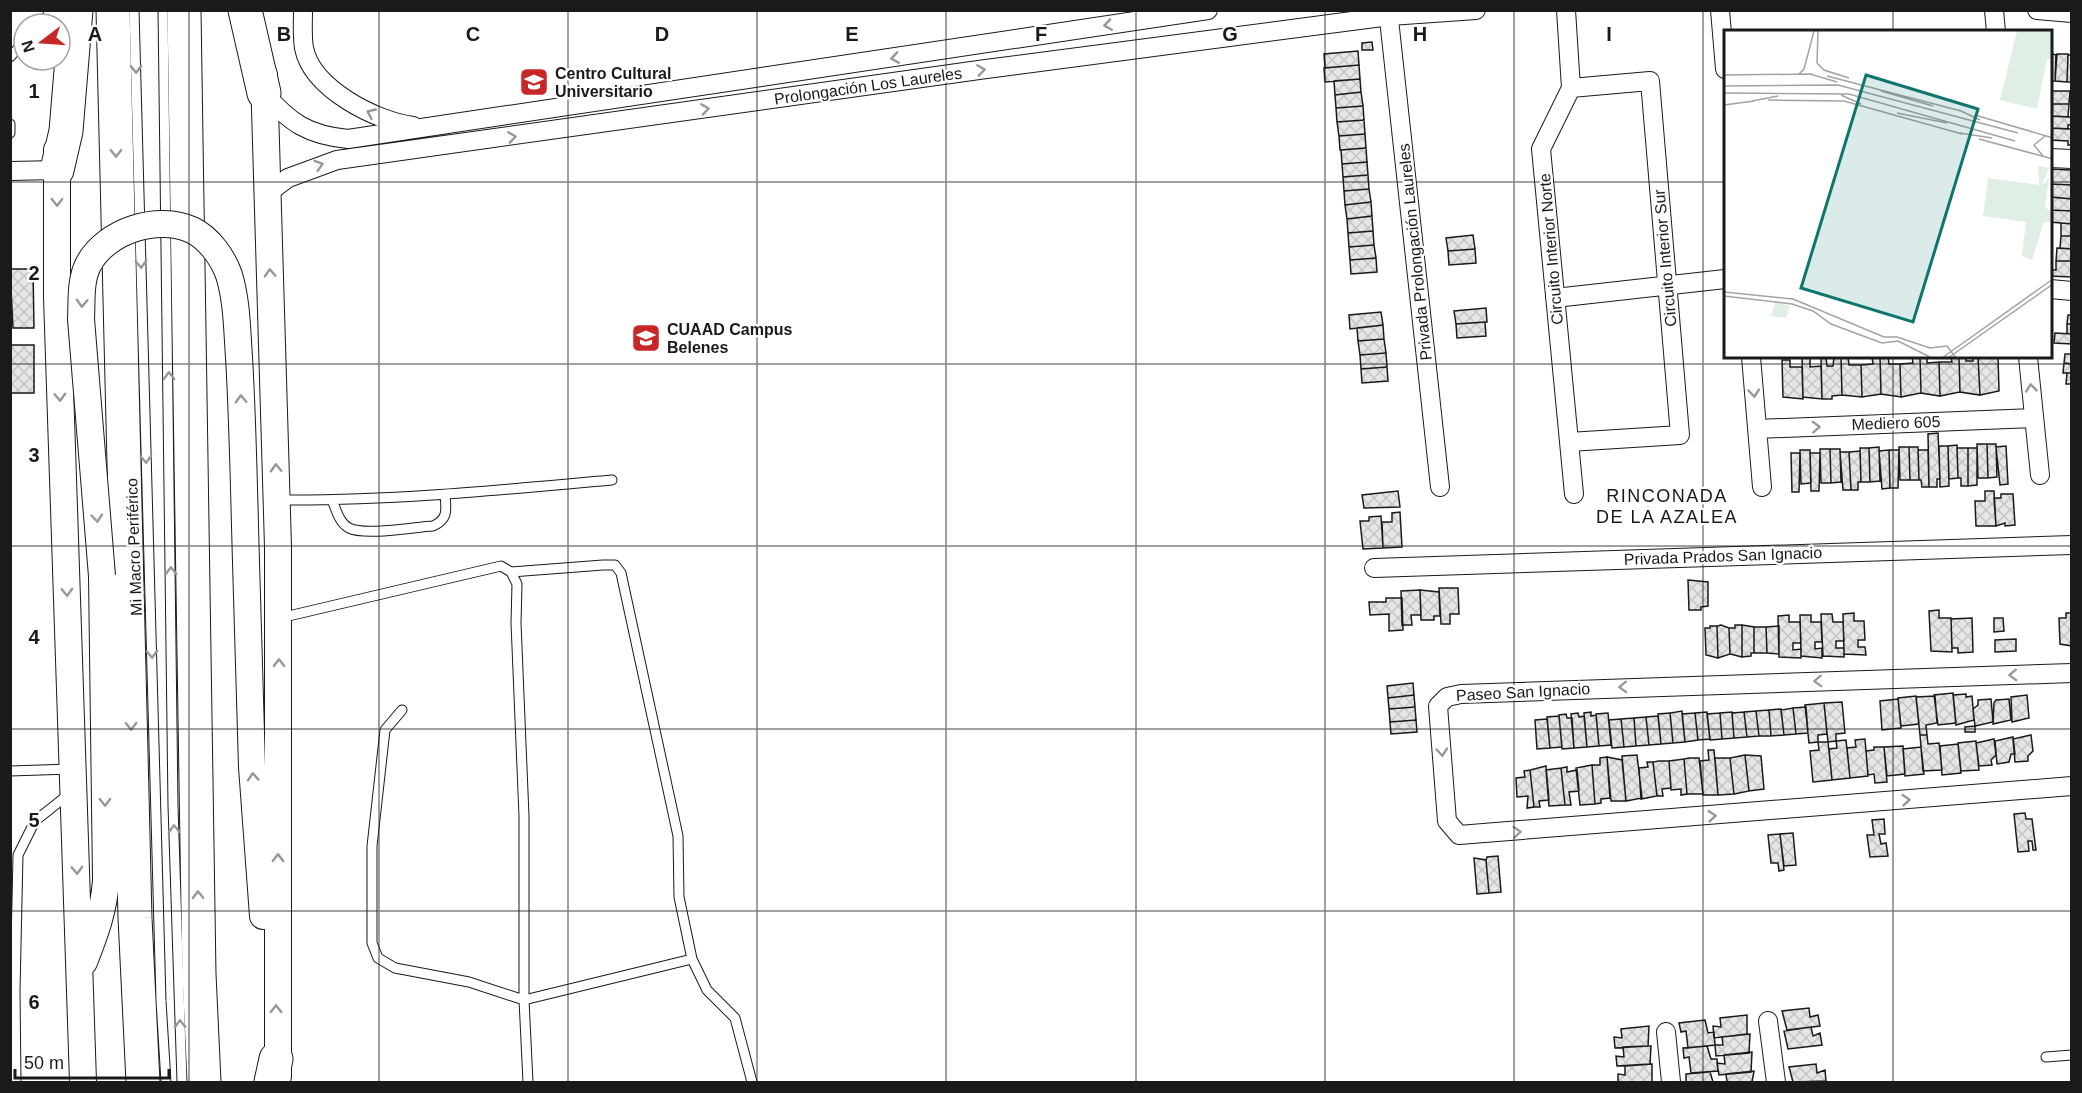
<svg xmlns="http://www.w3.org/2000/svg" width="2082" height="1093" font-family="Arial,sans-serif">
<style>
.building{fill:url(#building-cross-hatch);stroke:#1a1a1a;stroke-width:1.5}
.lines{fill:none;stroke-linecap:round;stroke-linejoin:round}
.service-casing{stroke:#1a1a1a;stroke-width:11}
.minor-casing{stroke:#1a1a1a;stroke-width:20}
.secondary-casing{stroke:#1a1a1a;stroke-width:28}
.motorway-casing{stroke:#1a1a1a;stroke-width:35}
.service{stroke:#fff;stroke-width:9}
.minor{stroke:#fff;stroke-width:18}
.secondary{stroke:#fff;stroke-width:26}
.motorway{stroke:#fff;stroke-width:33}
.secondary-bridge-casing{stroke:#1a1a1a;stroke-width:28;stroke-linecap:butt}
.secondary-bridge{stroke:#fff;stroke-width:26}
.oneway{stroke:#989898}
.grid{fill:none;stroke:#1a1a1a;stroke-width:1.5;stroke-opacity:0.55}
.labels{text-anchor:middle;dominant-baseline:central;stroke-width:4.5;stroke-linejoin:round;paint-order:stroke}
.poi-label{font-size:16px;font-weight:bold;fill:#1a1a1a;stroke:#fff;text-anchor:start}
.street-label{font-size:16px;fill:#1a1a1a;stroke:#fff}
.neighbourhood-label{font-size:18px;letter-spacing:1.5px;fill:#1a1a1a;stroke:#fff}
.inset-road{fill:none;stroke:#a3a3a3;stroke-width:1.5}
.view{fill:#0f766e;fill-opacity:0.15;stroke:#0f766e;stroke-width:3}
.inset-edge{fill:none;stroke:#1a1a1a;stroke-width:3}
.grid-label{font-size:20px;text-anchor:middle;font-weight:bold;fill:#1a1a1a;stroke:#fff;stroke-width:4.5;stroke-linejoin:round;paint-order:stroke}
</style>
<defs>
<pattern id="building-cross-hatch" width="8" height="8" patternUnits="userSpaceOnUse" patternTransform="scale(1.5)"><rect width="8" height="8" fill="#e6e6e6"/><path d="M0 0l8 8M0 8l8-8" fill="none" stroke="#c5c5c5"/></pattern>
</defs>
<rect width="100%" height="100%" fill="#fff"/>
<path class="building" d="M1372,42L1373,50H1362V43Z
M1358,51L1359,65L1325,68L1324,54Z
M2050,53L2056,55L2055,81H2050Z
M2057,54H2068L2067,82L2055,81Z
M2068,55H2072V82H2067Z
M1359,65L1360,79L1325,82L1324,68Z
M1360,79L1361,92L1335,95L1334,81Z
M2050,91H2070L2069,104H2050Z
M1361,92L1363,106L1336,108L1335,95Z
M2050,104H2069L2068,117L2050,116Z
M1363,106L1364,120L1337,122L1336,108Z
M2050,116L2072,117V125H2068V129L2050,128Z
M1364,120L1365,134L1339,136L1337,122Z
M2050,128L2072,129V145H2068V141L2050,140Z
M1365,134L1366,148L1340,150L1339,136Z
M1366,148L1367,162L1342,164L1341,150Z
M1367,162L1368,175L1343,177L1342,164Z
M2050,169L2071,170L2072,185L2050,184Z
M1368,175L1369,189L1344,191L1343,177Z
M2050,184L2072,185V199L2050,197Z
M1369,189L1371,202L1345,205L1344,191Z
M2051,197L2072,199V211L2050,210Z
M1371,202L1372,216L1347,219L1345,205Z
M2050,210L2072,211V224L2050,222Z
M1372,216L1373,231L1348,233L1347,219Z
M2061,223L2072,224V236H2061Z
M1373,231L1374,245L1349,247L1348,233Z
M1473,235L1475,249L1448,251L1446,238Z
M2061,236H2072V249L2060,248Z
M1374,245L1376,258L1350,260L1349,247Z
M2057,248L2072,249V261H2056Z
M1475,249L1476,263L1449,265L1448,251Z
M1376,258L1377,272L1351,274L1350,260Z
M2056,261H2072V277L2050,276V270H2056Z
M10,269H33L34,328H13Z
M1486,308L1487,322L1456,324L1454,311Z
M1381,312L1383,325L1350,329L1349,315Z
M2068,315H2072V324H2067Z
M1485,322L1486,336L1457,338L1456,324Z
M2067,324H2072V334H2067Z
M1383,325L1384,339L1358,341L1357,328Z
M2055,333L2072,334V344L2054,343Z
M1384,339L1386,353L1360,355L1358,341Z
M10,345H34V393H10Z
M1386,353L1387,367L1361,369L1360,355Z
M2065,354H2072V364L2064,363Z
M1802,357H1810V367L1821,366L1822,399L1803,397Z
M1821,357H1826L1827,366H1833L1834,357H1841L1842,395L1832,396V399H1822Z
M1848,357L1849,365H1861L1862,397L1842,395L1841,357Z
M1872,357H1880L1881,394L1862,397L1861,365L1873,364Z
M1880,357H1888L1889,364H1900L1901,397L1881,394Z
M1912,357H1920L1921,393L1901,397L1900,364L1913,363Z
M1920,357H1927V363L1939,362L1940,396L1921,393Z
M1951,357H1959L1960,392L1940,396L1939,362H1952Z
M1959,357H1966V361H1973V357H1978L1980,395L1960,392Z
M1978,357H1998L1999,391L1980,395Z
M1782,360H1790V367H1802L1803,399L1783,397Z
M2064,363L2072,364V373H2063Z
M1387,367L1388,381L1362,383L1361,369Z
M2067,373H2072V384H2066Z
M1938,433L1940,479H1937V487H1929L1928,434Z
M1977,444H1987L1988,478H1978Z
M1987,444H1996L1997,477L1988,478Z
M1957,445L1958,478L1949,479L1948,446Z
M1939,446H1948L1949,486L1940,487Z
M2006,446L2008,484L2000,485L1996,447Z
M1879,447L1880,481L1870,482L1869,448Z
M1899,447H1909L1910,480H1900Z
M1909,447H1918L1919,480H1910Z
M1860,448H1869L1870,482H1861Z
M1957,448H1968V486H1961V478H1958Z
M1968,448H1977V485L1968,486Z
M1820,449H1830L1831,483H1821Z
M1830,449H1840L1841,482L1831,483Z
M1800,450H1810L1811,483L1801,484Z
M1889,450H1899L1898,488H1890Z
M1889,450L1890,488L1882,489L1879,451Z
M1918,450H1928L1929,487H1922L1921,480H1919Z
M1860,451L1861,482H1858V490H1851L1849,452Z
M1840,452H1849L1851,490H1843Z
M1791,453H1800L1799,492H1792Z
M1810,453H1820L1819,491H1811Z
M1398,491L1400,507L1364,508L1362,495Z
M1985,491H1994L1996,526H1976L1975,501H1985Z
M2001,494H2013L2015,525L2005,526V523L1996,526L1994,498H2001Z
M1400,512L1402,547L1383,548L1382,522H1392V513Z
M1381,516L1383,548L1363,549L1360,521H1369V517Z
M1688,580L1708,582V606L1701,607V610H1689Z
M1439,588H1458L1459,614H1450V624H1441Z
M1420,590L1439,592L1440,616H1434V620H1421Z
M1420,590L1421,615H1411L1412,625H1402L1401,591Z
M1386,598H1402L1403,630L1389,631V614L1370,615L1369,602H1386Z
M1939,610V618H1951L1952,652L1931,651L1929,611Z
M1854,613V621H1864L1865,640H1858V647H1865L1866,655L1844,654L1843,614Z
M2066,613H2072V646L2060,644L2059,618H2066Z
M1821,614H1832L1833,622H1843L1844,641H1836V648H1844V657L1823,656Z
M1789,615V622H1800L1801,643H1793V650L1801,649V658L1779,657L1778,616Z
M1800,615H1811V622H1821L1822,642H1815V649L1822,648V658L1801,656Z
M1972,618L1973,652L1958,653V648H1952L1951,619Z
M1994,618H2003L2004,631L1994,632Z
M1721,625L1729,628L1730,654L1718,658L1717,626Z
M1735,625H1742V657L1730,654L1729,628H1735Z
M1742,625L1754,627V653H1751V656L1742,657Z
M1710,626H1717L1718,658L1706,655L1705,628H1710Z
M1779,626V654L1767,653L1766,627Z
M1754,627H1766L1767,653H1754Z
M2016,639V651L1995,652V640Z
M1413,683L1414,695L1388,698L1387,686Z
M1953,693L1956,723L1938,725L1934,695Z
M1966,694V697L1972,696L1974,720L1956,725L1953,695Z
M1414,695L1415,707L1389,709L1388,698Z
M2027,695L2029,718L2012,722L2011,697Z
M1916,696L1919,724L1901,726L1898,698Z
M1935,696L1937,723L1926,725L1927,735H1920L1916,697Z
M1898,699L1901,728L1882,730L1880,701Z
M1991,699L1993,722L1975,726L1973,709L1978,705V700Z
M2009,699L2011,720L1993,724L1994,703L1996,700Z
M1842,702L1845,733L1836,734V741L1828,742L1824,703Z
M1824,703L1827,734L1818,735V742L1809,743L1805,705Z
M1415,707L1416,720L1390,722L1389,709Z
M1806,707L1808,733L1796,734L1793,708Z
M1793,708L1796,734L1784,735L1781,710Z
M1781,709L1784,735L1771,736L1769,710Z
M1769,710L1771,736H1759L1756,711Z
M1682,711L1685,742L1673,743L1670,713Z
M1756,711L1759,736L1747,737L1744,712Z
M1591,712V716L1596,715L1599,746L1587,747L1584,713Z
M1707,712L1710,739L1698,740L1695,713Z
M1732,712L1734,738L1722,739L1720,713Z
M1744,712L1747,737L1734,738L1732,713Z
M1578,713L1579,717L1584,716L1587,747L1574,748L1571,714Z
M1608,713L1611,745L1599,746L1596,714Z
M1670,713L1673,743L1661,744L1658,714Z
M1695,713L1698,740L1685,742L1682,714Z
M1720,713L1722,739L1710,740L1707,714Z
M1566,714L1567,718H1572L1574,748L1562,749L1559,715Z
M1559,716L1562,747L1550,748L1547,717Z
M1658,716L1661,744L1649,745L1646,717Z
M1646,717L1649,745L1636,746L1634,718Z
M1634,718L1636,746L1624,747L1621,719Z
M1547,719L1550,748L1537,749L1535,720Z
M1621,719L1624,747L1612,748L1609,720Z
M1416,720L1417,732L1391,734L1390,722Z
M1975,726V732H1965V727Z
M1920,735H1927L1928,744L1939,743L1942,770L1923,771Z
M2031,735L2033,751L2028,756V761L2015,762L2013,739Z
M2013,737L2015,754H2011L2009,762L1997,764L1995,741Z
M1865,739L1868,776L1850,778L1847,748L1856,747L1855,740Z
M1994,739L1996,755L1991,760L1992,765L1979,766L1976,743Z
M1846,740L1850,778L1832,780L1829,749L1837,748L1836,741Z
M1976,741L1979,770L1961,771L1958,743Z
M1818,742H1828L1832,780L1813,782L1810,751L1819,750Z
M1958,744L1961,773L1942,775L1940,746Z
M1903,746L1905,774L1887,776L1884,747Z
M1874,747H1884L1887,782L1875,783L1874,774L1868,775L1866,751L1874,750Z
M1921,747L1924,774L1905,776L1903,749Z
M1708,750H1714L1718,795H1703L1700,761L1709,760Z
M1637,755L1642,798L1626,801L1622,756Z
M1745,755L1761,756L1764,789L1749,791Z
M1745,755L1749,791L1734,794L1730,758Z
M1607,757L1610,798L1601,799V803L1595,804L1592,765H1600V758Z
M1607,757L1622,760L1626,801H1611Z
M1689,758H1699L1703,794H1687L1684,759Z
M1715,758H1730L1734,794L1718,795Z
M1684,759L1687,794L1681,795V789L1671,790L1669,761Z
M1659,761H1669L1671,788L1662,789L1663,796H1657L1653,762Z
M1647,762H1653L1657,796L1641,799L1639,768L1648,767Z
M1592,765L1595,804L1580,805L1576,768Z
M1546,766L1549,800L1539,801L1540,807H1534L1530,770Z
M1567,767V772L1577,770L1579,791L1569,792L1571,805H1565L1561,768Z
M1561,768L1565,805L1549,806L1546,770Z
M1530,770L1534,807L1527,808L1528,796L1517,797L1516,778L1525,777L1524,771Z
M2025,813L2026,819H2032L2036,850H2033L2032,841H2028L2029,851L2018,852L2014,814Z
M1884,819L1885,834H1879L1881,844L1886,843L1888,856L1870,857L1867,835H1874L1872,820Z
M1793,833L1796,865L1784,866L1780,834Z
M1780,834L1784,870L1779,871L1778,863H1771L1768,835Z
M1498,856L1501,892L1489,893L1486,860L1487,857Z
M1474,858L1486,860L1489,893L1477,894Z
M1809,1008L1810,1017L1818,1015L1820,1026L1787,1030L1782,1011Z
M1747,1015V1034L1714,1038L1713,1026L1721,1027L1720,1018Z
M1705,1020L1708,1033L1714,1032L1715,1045L1688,1048L1686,1031L1681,1032L1679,1023Z
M1649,1026L1648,1046L1615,1048L1614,1037L1622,1038L1621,1029Z
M1811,1027L1813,1036L1820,1033L1822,1045L1788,1049L1784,1031Z
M1750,1034L1749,1053L1716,1056L1715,1045H1723L1722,1037Z
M1648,1046H1651L1650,1064L1617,1066L1616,1056L1624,1057L1623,1047Z
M1707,1046L1711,1059H1717L1718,1071L1691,1073L1689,1057L1684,1058L1683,1048Z
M1752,1052L1751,1072L1719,1075L1717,1063L1725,1064L1724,1055Z
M1652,1064V1082H1618V1074L1625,1075V1066Z
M1816,1064L1817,1073L1825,1070L1826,1081L1793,1082L1789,1067Z
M1754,1071L1752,1082H1727L1726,1074Z
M1710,1072L1713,1082H1686V1074Z"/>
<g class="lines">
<g class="service-casing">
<path id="service" d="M134,10L161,1001L166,1082
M163,10L173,806L182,1082
M40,24L51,12
M10,57L24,42
M10,124V133
M279,500C390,501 501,490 612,480
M332,500C336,509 339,523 349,528C365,536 414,527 433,526C449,519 446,509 445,495
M511,572L603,565H615L621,573L678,836L679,897L692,959L707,990L735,1018L752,1082
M280,618L501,566L511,572L517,584L516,623L524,816V1000L528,1082
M402,710L385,730L372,846V943L378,958L395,968L469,982L524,1000L692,959
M10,771L71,769
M2046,1057L2072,1055
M16,1082L15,991L18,855L35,821L69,794"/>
</g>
<g class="minor-casing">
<path id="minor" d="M303,10C303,23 302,36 304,48C312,89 376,121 413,126
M1388,10L1440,487
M1566,10L1571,88L1541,149L1574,494
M1720,10L1725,69
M1994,10L1996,32
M2037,10L2072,13
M264,93C290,123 308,135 348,139L1208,10
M2050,158L2072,159
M10,171L57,170
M268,193L288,178L337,160L986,69L1390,16L1476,10
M2050,289L2072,291
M1555,298L1725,279
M1751,357L1762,487
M2028,357L2040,475
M1757,429L2034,418
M1569,442L1680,435L1650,81L1571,88
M1374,568L2072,545
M2072,673L1461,694L1447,697L1438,706L1447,821L1459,835L2072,786
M1768,1021L1776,1082
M1666,1032L1671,1082"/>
</g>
<g class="secondary-casing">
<path id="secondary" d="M57,24V10
M264,75L278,547V1076
M57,150V297L83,1082
M246,562L252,767L263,916
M84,962C95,934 104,910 106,880L102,576"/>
</g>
<g class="motorway-casing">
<path id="motorway" d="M113,10L135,918L143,1082
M184,10L199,974L204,1082
M245,10L264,93
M57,170L66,131L76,10
M271,1082L276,1059"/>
</g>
<use href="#service" class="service"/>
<use href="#minor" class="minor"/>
<use href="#secondary" class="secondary"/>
<use href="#motorway" class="motorway"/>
<g class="secondary-bridge-casing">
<path id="secondary-bridge" d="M102,576L81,319C82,301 80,281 88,265C105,231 158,214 192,230C209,238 223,258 229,275C237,301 237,330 239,357C243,425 244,494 246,562"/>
</g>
<use href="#secondary-bridge" class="secondary-bridge"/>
</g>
<defs><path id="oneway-chevron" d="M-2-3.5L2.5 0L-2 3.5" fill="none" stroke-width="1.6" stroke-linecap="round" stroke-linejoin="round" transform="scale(1.5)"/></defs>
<g class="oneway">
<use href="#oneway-chevron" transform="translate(1108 25) rotate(171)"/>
<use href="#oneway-chevron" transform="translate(895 58) rotate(171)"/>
<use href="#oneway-chevron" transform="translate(136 69) rotate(89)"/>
<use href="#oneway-chevron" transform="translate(981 70) rotate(-8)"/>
<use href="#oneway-chevron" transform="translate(705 109) rotate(-8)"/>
<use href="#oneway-chevron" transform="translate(371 113) rotate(-155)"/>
<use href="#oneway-chevron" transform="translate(512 137) rotate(-8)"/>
<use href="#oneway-chevron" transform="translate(116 153) rotate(89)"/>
<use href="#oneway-chevron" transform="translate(319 165) rotate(-17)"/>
<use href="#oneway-chevron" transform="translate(57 202) rotate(90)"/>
<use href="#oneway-chevron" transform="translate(141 264) rotate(88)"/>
<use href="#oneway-chevron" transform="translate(270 273) rotate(-92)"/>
<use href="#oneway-chevron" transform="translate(82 303) rotate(92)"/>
<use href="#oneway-chevron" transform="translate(169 376) rotate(-91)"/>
<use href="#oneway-chevron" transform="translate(2031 388) rotate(-96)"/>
<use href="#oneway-chevron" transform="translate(1754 393) rotate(85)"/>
<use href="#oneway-chevron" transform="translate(60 397) rotate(88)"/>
<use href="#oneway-chevron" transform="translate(241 399) rotate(-92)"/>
<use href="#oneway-chevron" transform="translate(1816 427) rotate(-2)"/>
<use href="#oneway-chevron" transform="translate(146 459) rotate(88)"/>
<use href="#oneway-chevron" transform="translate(276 468) rotate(-92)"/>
<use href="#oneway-chevron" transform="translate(97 518) rotate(85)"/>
<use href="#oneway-chevron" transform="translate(171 571) rotate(-91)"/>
<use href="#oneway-chevron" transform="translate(67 592) rotate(88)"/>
<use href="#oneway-chevron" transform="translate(152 654) rotate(88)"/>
<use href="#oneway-chevron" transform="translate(279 663) rotate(-91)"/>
<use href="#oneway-chevron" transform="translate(2013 675) rotate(178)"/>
<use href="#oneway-chevron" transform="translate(1818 681) rotate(178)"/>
<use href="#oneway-chevron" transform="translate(1623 687) rotate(178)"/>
<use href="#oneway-chevron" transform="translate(131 726) rotate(89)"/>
<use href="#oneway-chevron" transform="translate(1442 752) rotate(85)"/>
<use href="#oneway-chevron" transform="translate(253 777) rotate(-94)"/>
<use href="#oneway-chevron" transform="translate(1906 800) rotate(-5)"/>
<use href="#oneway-chevron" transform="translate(105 802) rotate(89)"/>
<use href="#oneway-chevron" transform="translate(1712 816) rotate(-5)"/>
<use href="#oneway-chevron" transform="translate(174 829) rotate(-92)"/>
<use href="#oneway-chevron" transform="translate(1517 832) rotate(-5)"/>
<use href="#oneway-chevron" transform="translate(278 858) rotate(-89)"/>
<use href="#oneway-chevron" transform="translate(77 870) rotate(88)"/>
<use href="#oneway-chevron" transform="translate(198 895) rotate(-91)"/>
<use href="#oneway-chevron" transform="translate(276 1009) rotate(-90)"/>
<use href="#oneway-chevron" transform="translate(180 1024) rotate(-92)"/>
</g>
<path class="grid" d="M189,10V1082M379,10V1082M568,10V1082M757,10V1082M946,10V1082M1136,10V1082M1325,10V1082M1514,10V1082M1703,10V1082M1893,10V32M10,182H1725M2050,182H2072M1893,357V1082M10,364H2072M10,546H2072M10,729H2072M10,911H2072"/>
<defs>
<g id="university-square" transform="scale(1.5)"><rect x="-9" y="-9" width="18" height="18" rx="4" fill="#c62828" stroke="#fff"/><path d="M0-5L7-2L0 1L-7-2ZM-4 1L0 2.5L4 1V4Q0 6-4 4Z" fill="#fff"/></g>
</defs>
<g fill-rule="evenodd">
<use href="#university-square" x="534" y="82"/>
<use href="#university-square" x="646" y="338"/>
</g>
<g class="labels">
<g class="poi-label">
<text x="555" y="73">Centro Cultural<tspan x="555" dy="18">Universitario</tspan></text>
<text x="667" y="329">CUAAD Campus<tspan x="667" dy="18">Belenes</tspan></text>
</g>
<g class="street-label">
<text transform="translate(868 86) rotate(-8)">Prolongación Los Laureles</text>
<text transform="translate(1551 249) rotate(-95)">Circuito Interior Norte</text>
<text transform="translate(1415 252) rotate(-96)">Privada Prolongación Laureles</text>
<text transform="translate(1665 258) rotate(-95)">Circuito Interior Sur</text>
<text transform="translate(1896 423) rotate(-2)">Mediero 605</text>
<text transform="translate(134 547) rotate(-92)">Mi Macro Periférico</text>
<text transform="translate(1723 556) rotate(-2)">Privada Prados San Ignacio</text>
<text transform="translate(1523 692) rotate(-3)">Paseo San Ignacio</text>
</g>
<g class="neighbourhood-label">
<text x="1667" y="496">RINCONADA<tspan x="1667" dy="21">DE LA AZALEA</tspan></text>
</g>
</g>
<g transform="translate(1724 30)">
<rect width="328" height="328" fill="#fff"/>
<path d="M293,1H328V30L323,29L313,79L276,70ZM314,136L325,138L318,155L325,148L321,178L328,181V192H320L308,230L298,226L302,192L259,186L264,148L315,155ZM51,272L66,276L62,288L47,286Z" fill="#e0efe3"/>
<path class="inset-road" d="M94,1L93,33L100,40L125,48M75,44L80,39L90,1M86,44L113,52M0,45L88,44M103,46L237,81M0,56L114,55L294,103M157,61L209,76M0,63L125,64L291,111M117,65L137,74M44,70L120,71L238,104M28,71L54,66M0,75L30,71M235,80L256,90M173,83L223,93M251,85L329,108M236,103L268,108M255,109L329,129M319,126L310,115L321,106M0,262L69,269L160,307H173L206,318L223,316L232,328M0,266L68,274L89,281L107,294L158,313L174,311L206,327M218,328L329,249M224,328L329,254"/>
<path class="view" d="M142,45L254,79L189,292L77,258Z"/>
<rect width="328" height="328" class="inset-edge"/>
</g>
<g class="grid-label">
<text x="95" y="41">A</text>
<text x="284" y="41">B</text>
<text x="473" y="41">C</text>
<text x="662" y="41">D</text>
<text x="852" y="41">E</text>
<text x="1041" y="41">F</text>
<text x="1230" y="41">G</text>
<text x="1420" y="41">H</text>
<text x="1609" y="41">I</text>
<text x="34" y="98">1</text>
<text x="34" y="280">2</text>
<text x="34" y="462">3</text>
<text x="34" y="644">4</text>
<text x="34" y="827">5</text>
<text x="34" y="1009">6</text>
</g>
<rect width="2082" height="1093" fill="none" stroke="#1a1a1a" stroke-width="24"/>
<g transform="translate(42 42) rotate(253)"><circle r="28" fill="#ffffff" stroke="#a3a3a3" stroke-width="1.5"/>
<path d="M0-4.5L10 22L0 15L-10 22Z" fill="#c62828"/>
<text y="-9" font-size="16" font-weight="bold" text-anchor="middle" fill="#1a1a1a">N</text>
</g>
<path d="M15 1069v9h154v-9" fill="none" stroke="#1a1a1a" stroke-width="3"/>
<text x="24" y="1069" font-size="18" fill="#1a1a1a" stroke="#ffffff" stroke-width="4.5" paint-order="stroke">50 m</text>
</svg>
